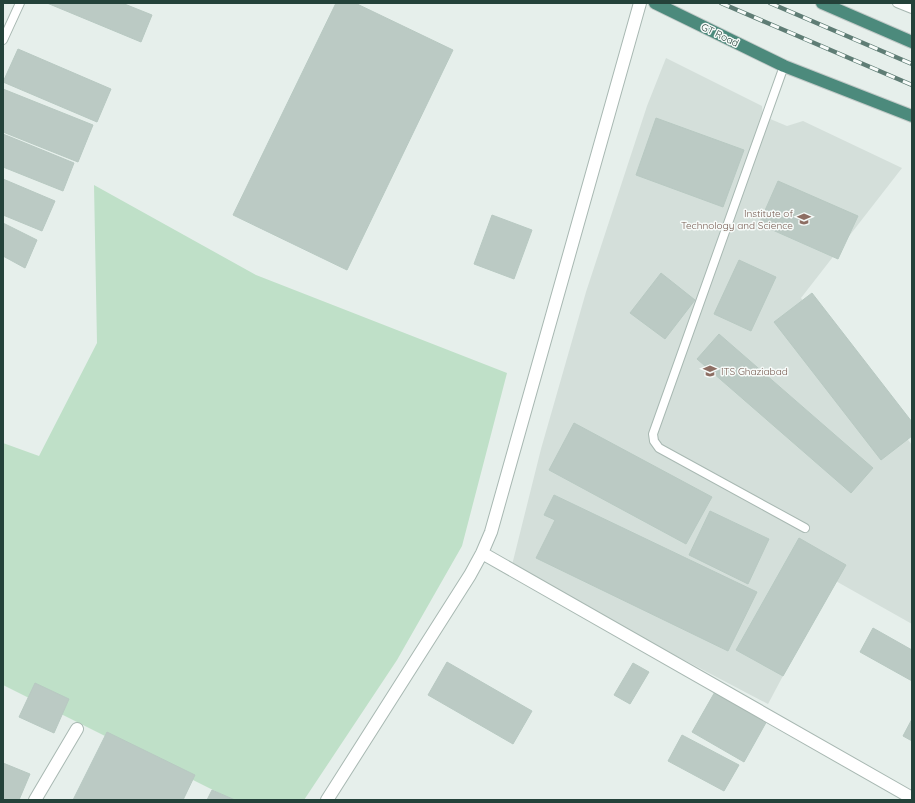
<svg xmlns="http://www.w3.org/2000/svg" width="915" height="803" font-family="Quicksand,sans-serif">
<style>
.built{fill:#d4dfda}
.green{fill:#bfe0c8}
.building{fill:#bbcac4;stroke:#b8c9c2}
.lines{fill:none;stroke-linecap:round;stroke-linejoin:round}
.service-casing{stroke:#a8b8b2;stroke-width:10}
.minor-casing{stroke:#a8b8b2;stroke-width:14}
.trunk-casing{stroke:#c2cac8;stroke-width:14}
.service{stroke:#fff;stroke-width:8}
.minor{stroke:#fff;stroke-width:12}
.trunk{stroke:#4c8a7c;stroke-width:12}
.rail-casing{stroke:#5f7d75;stroke-width:4.5}
.rail{stroke:#f7fbf9;stroke-width:3;stroke-dasharray:9;stroke-linecap:butt}
.labels{text-anchor:middle;dominant-baseline:central;stroke-width:3;stroke-linejoin:round;paint-order:stroke}
.street-label{font-size:10px;fill:#24423a;stroke:#f7fbf9}
.education-label{font-size:10px;fill:#785e54;stroke:#f7fbf9;text-anchor:end}
</style>
<rect width="100%" height="100%" fill="#e6efeb"/>
<path class="built" d="M666,58L762,106L763,116L787,126L803,121L902,168L801,298L912,445V624L834,580L768,704L511,569L541,449L586,292L647,106Z"/>
<path class="green" d="M94,185L256,275L507,373L462,546L397,660L304,800H233L3,685V443L39,456L97,343Z"/>
<path class="building" d="M47,3H122L152,15L141,42Z
M336,3H355L453,50L347,270L233,215Z
M18,49L111,89L97,122L3,82Z
M3,89L93,125L78,162L3,132Z
M656,118L744,150L723,207L636,175Z
M3,134L74,163L63,191L3,167Z
M3,179L55,201L42,231L3,215Z
M778,181L858,216L838,259L759,224Z
M492,215L532,230L514,279L474,264Z
M3,223L37,240L25,268L3,256Z
M739,260L776,277L751,331L714,314Z
M661,273L695,300L665,339L630,313Z
M812,293L912,422V436L881,460L774,322Z
M719,334L873,468L851,493L697,359Z
M574,423L712,497L686,544L549,470Z
M554,495L757,592L728,651L536,558L555,520L544,515Z
M710,511L769,539L748,584L689,555Z
M799,538L846,565L783,676L736,650Z
M873,628L912,650V681L860,652Z
M447,662L532,711L513,744L428,695Z
M633,663L649,672L630,704L614,695Z
M35,683L69,699L54,733L19,717Z
M716,690L768,719L744,762L692,732Z
M912,719V741L903,736Z
M107,732L195,775L183,800H73Z
M682,735L739,765L724,791L668,761Z
M3,763L30,774L19,800H3Z
M212,790L235,800H207Z"/>
<g class="lines">
<g class="service-casing">
<path id="service" d="M897,3L912,9
M3,40L20,3
M784,66L653,434L654,441L659,448L805,528"/>
</g>
<g class="minor-casing">
<path id="minor" d="M482,553L912,798
M35,800L77,729
M327,800L470,575L482,553L491,532L640,3"/>
</g>
<g class="trunk-casing">
<path id="trunk" d="M655,3L784,66L912,116
M822,3L912,42"/>
</g>
<use href="#service" class="service"/>
<use href="#minor" class="minor"/>
<use href="#trunk" class="trunk"/>
<g class="rail-casing">
<path id="rail" d="M721,3L912,85
M770,3L912,64"/>
</g>
<use href="#rail" class="rail"/>
</g>
<defs>
<g id="university-bare" transform="scale(1.08)"><path d="M0-5L7-2L0 1L-7-2ZM-4 1L0 2.5L4 1V4Q0 6-4 4Z" fill="#8d6e63" stroke="#f7fbf9" stroke-width="2.5" paint-order="stroke"/></g>
</defs>
<g fill-rule="evenodd">
<use href="#university-bare" x="804" y="219"/>
<use href="#university-bare" x="710" y="371"/>
</g>
<g class="labels">
<g class="street-label">
<text transform="translate(720 35) rotate(26)">GT Road</text>
</g>
<g class="education-label">
<text x="793" y="213">Institute of<tspan x="793" dy="12">Technology and Science</tspan></text>
<text x="721" y="371" text-anchor="start">ITS Ghaziabad</text>
</g>
</g>
<rect width="915" height="803" fill="none" stroke="#24423a" stroke-width="8"/>
</svg>
